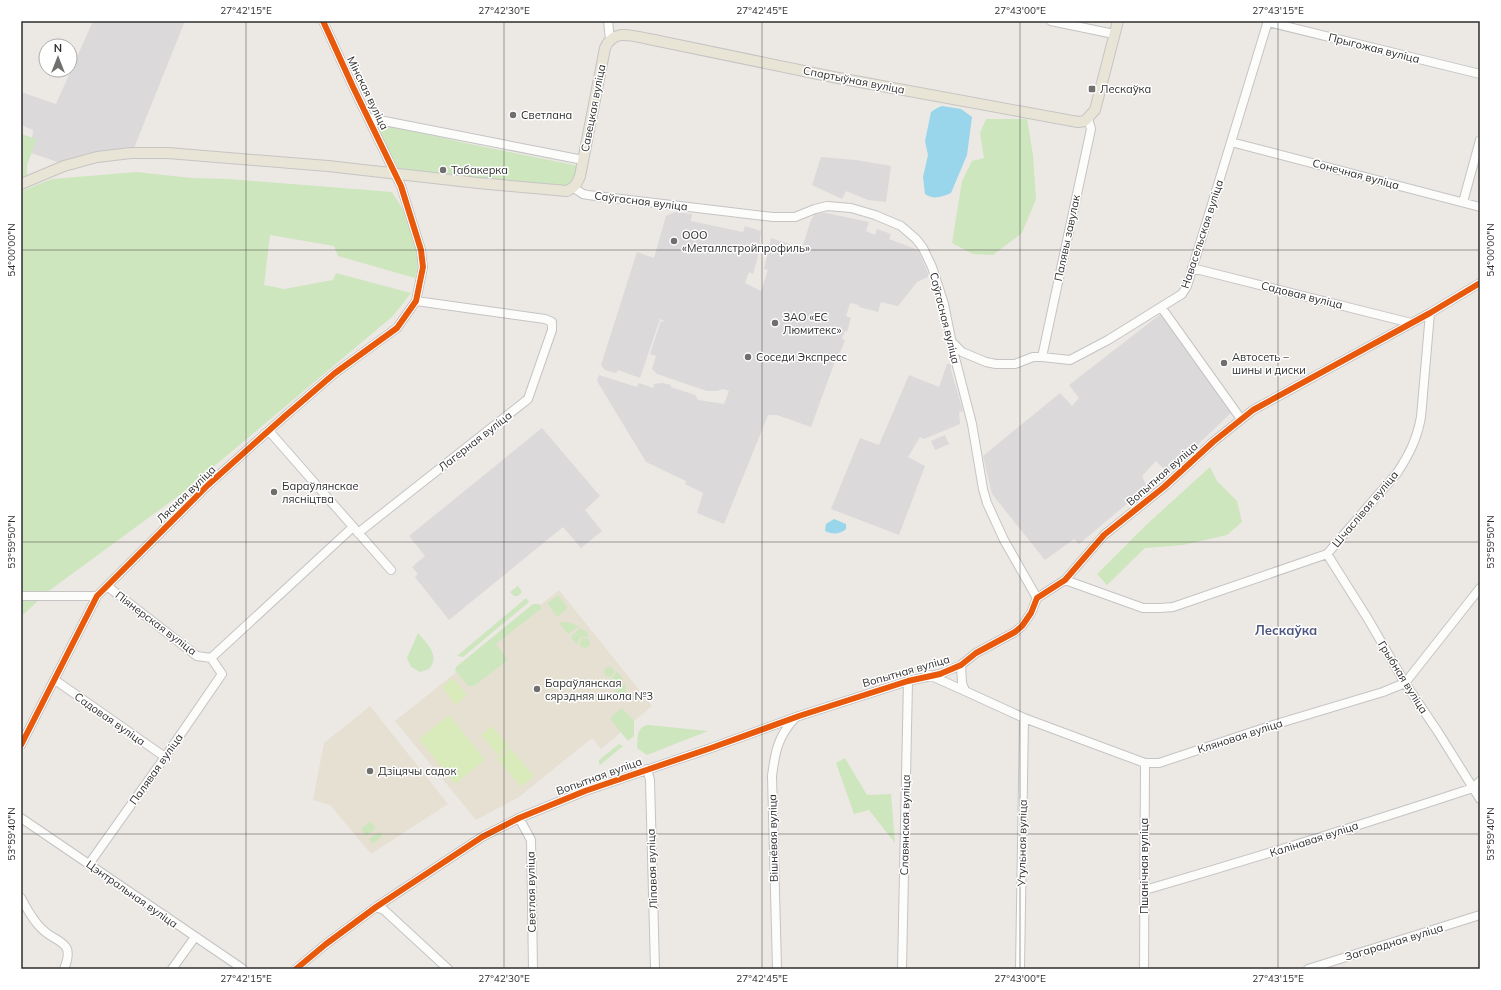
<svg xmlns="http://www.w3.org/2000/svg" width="1501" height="990" font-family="Mulish,sans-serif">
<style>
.industrial{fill:#dcd9db}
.education{fill:#e6e0d3}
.green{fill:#cee6be}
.pitch{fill:#d9eabb}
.water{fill:#99d6ec}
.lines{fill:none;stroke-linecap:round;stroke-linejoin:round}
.minor-casing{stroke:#c5c4c5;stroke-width:10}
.major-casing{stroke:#c6c5c4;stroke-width:12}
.minor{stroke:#fcfcfb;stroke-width:8}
.major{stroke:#e8e4d6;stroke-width:10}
.cycleway-casing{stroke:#fff;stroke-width:8}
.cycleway{stroke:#e8590c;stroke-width:6}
.ticks{fill:none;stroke:#2e2e2e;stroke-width:1;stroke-opacity:0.45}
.poi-dot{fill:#706f6e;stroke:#fff;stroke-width:1.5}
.labels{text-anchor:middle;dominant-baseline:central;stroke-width:3;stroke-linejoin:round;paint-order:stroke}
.street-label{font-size:11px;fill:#2e2e2e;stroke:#fff}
.poi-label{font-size:11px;fill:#2e2e2e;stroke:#fff;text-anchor:start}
.quarter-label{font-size:13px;font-weight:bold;fill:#4d5680;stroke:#fff}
.neatline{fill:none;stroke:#2e2e2e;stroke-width:1.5}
.ticks-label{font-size:10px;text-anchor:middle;fill:#2e2e2e}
</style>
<rect width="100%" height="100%" fill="#ece8e4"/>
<path class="industrial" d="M93,21H185L134,148L61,163L31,153L33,130L21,125V92L56,104Z
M821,157L856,160L891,166L886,202L868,200L846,191L842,199L812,185Z
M817,211L869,222L866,231L875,235L877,229L891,234L889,239L918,250L928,273V277L917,282L898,306L881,302L878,312L859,307V305L850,303L846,316L851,318L847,332L845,331L842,339L845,340L840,353H838L811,427L777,415H766H768L724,524L697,513L703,493L685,484L686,481L646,462L597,381L599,375L637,387L639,383L653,388L654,384L662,383L671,385V387L695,395L698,400L724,404L729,391L723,389L717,391H707L657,374L652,369L656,356L650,354L661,321L664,322L663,320L660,319L640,378L618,370L616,373L605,370L601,365L637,252L654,258L666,216L675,212L692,214L691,221L743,232L745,226L761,231L758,257L753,274L749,272L745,283L761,291L768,270L764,269L771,238L802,248L811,220Z
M1162,313L1232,412L1168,473L1156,461L1142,476L1147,487L1079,544L1074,539L1045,560L992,494L983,456L1060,393L1072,406L1079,398L1069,385Z
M947,364H951V370L963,411L959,412L960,424L924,439L920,437L908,457L925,466L899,535L831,509L860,438L879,445L909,375L939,387Z
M542,428L600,496L585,510L602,531L581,548L563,527L449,620L415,577L418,574L412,567L425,556L409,536Z
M945,435L949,444L935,450L931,441Z"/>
<path class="education" d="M559,590L652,706L601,749L592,738L519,797L476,820L395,721Z
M370,706L448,804L371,854L330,805L313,800L324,743Z"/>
<path class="green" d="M986,119H1027L1033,155L1036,199L1022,233L993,255L973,254L952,243L962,181L972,161L984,158L980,133Z
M375,122L465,143L579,166C573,181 574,185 557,189L398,168Z
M21,134L37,139L27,165V176L21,179Z
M137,172L191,178L229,179L392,192L410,221L421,259L415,278L338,256L334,246L270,235L264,285L284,289L333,280L336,273L411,293L393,316L181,494L46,593L21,617V191L52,179Z
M1210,467L1217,481L1237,501L1242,522L1227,535L1183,545L1145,548L1107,585L1097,574L1145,526Z
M518,586L522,592L518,596H514L510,592Z
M558,595L568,608L557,617L547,603Z
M526,598L529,602L463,657L457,656Z
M533,604H539L542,608L496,644L508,660L474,686H468L455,670L456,667Z
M567,622L579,626L568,634L559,623Z
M580,628L587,632L589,637H581L579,640L577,645L571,637Z
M418,633C426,643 441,655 429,669L420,672L411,667L407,658Z
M580 643a5 5 0 1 1 10 0a5 5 0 1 1-10 0Z
M604 672a5 5 0 1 1 10 0a5 5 0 1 1-10 0Z
M616,670L623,679L612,688L605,679H612L616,673Z
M625,682L626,692L623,701L615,691Z
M622,708L634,721V736L628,741L611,720L612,716Z
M647,725H649L708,731L647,755L637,748C638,738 636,728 647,725Z
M619,744L623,746L600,765L599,764V760Z
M845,758L867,795L891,794L895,843L869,810L854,814L836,763Z
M370,821L376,828L366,836L361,829Z
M379,832L382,836L373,844L369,839Z"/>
<path class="pitch" d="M453,678L467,695L456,705L442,687Z
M449,715L485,760L455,784L419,739Z
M492,726L509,746L498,755L481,735Z
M510,748L534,776L521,787L497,759Z"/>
<path class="water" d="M942,106L961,109L972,117L967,155L951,193C942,197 933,200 925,194L923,177L928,155L925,141L931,112L937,108Z
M834,519L846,524V529C841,534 832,535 825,531L826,524Z"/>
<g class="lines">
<g class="minor-casing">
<path id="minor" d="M608,21L610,39
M1051,21L1114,34
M1268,22L1480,74
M369,118L583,160
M1231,142L1480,207
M574,188L583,194L588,195L773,217H795L815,209L827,206L851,208L875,215L901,226L916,239L923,248L932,267L944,304L954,354L972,424L983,489L987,503L1004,540L1037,598
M1463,202L1480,140
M1192,268L1411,323
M1161,307L1241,419
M953,343L962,352L986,362L996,364H1015L1033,357H1042L1070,360L1108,340L1182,294L1187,286L1268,21
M1042,357L1091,129L1088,119
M269,431L391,570
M358,533L528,399L552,330V322L545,319L416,301
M1327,554L1368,619L1405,683L1438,732L1480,799
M1065,580L1143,608H1160L1173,607L1327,554L1397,473C1409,455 1417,439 1421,417L1430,313
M21,596H97
M211,658L353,527
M961,665L962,683L965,691L1024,718L1083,740L1145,763H1159L1270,726L1383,692L1405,683L1480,588
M929,675L965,691
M55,680L165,757
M21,745L97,596L208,485L284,417L335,373L397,328L416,301L423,267L421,250L401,186L353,87L323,21
M647,769L650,780L655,969
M21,818L243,969
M519,818L531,840L533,969
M89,864L165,757L222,674L211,658L197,656L107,586
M1145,890C1255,858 1364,824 1473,788L1480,781
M21,898C27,909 33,921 42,929C57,944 76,940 64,969
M376,907L384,910L448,969
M172,969L195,937
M296,969L326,944L376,907L482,837L519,818L585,791L711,748L799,716L908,681L940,674L961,665L976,653L1015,632L1022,626L1031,613L1037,598L1065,580L1104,535L1164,487L1213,442L1253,410L1430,313L1480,283
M777,969L772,776C775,752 778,736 795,718
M902,969L908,681
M1020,969L1024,718
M1144,969L1145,763
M1308,969L1480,915"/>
</g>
<g class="major-casing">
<path id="major" d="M21,184L64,166L97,157L131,153H168L328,166L478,183L567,191C575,187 577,184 580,176L605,48C614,28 632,36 649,39L833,77L1078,122L1085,121L1095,110L1118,21"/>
</g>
<use href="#minor" class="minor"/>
<use href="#major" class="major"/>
<g class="cycleway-casing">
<path id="cycleway" d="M21,745L97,596L208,485L284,417L335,373L397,328L416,301L423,267L421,250L401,186L353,87L323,21
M296,969L326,944L376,907L482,837L519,818L585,791L711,748L799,716L908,681L940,674L961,665L976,653L1015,632L1022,626L1031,613L1037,598L1065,580L1104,535L1164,487L1213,442L1253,410L1430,313L1480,283"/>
</g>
<use href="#cycleway" class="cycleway"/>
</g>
<path class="ticks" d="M246,21V969M504,21V969M762,21V969M1020,21V969M1278,21V969M21,250H1480M21,542H1480M21,834H1480"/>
<g class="poi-dot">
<rect x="1088" y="85" width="8" height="8" rx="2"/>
<circle cx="513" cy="115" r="4"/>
<circle cx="443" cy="170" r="4"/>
<circle cx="674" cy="241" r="4"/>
<circle cx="775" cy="323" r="4"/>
<circle cx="748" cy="357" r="4"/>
<circle cx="1224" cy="363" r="4"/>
<circle cx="274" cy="492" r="4"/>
<circle cx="537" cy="689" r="4"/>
<circle cx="370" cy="771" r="4"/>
</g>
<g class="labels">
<g class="street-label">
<text transform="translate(1374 48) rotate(14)">Прыгожая вуліца</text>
<text transform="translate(854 80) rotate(11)">Спартыўная вуліца</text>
<text transform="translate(368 93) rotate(64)">Мінская вуліца</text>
<text transform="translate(593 108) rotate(-79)">Савецкая вуліца</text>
<text transform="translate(1356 174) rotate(15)">Сонечная вуліца</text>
<text transform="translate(641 201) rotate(7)">Саўгасная вуліца</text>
<text transform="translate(1202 234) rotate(-72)">Навасельская вуліца</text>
<text transform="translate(1067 238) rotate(-78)">Палявы завулак</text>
<text transform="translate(1302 295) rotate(14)">Садовая вуліца</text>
<text transform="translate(945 318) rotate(76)">Саўгасная вуліца</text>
<text transform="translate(475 441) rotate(-38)">Лагерная вуліца</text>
<text transform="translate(1162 474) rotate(-41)">Вопытная вуліца</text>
<text transform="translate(186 494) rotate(-44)">Лясная вуліца</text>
<text transform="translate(1365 509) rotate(-50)">Шчаслівая вуліца</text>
<text transform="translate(156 623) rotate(37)">Піянерская вуліца</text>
<text transform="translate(906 671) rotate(-16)">Вопытная вуліца</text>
<text transform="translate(1403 677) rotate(58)">Грыбная вуліца</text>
<text transform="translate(110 719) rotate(35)">Садовая вуліца</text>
<text transform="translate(1240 736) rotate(-18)">Кляновая вуліца</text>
<text transform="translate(156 769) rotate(-55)">Палявая вуліца</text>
<text transform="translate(599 776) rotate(-20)">Вопытная вуліца</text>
<text transform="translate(905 825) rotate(-89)">Славянская вуліца</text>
<text transform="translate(773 838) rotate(-91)">Вішнёвая вуліца</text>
<text transform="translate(1314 839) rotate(-18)">Калінавая вуліца</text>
<text transform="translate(1022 843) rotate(-89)">Утульная вуліца</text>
<text transform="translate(1144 866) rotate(-90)">Пшанічная вуліца</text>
<text transform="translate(652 869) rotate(-92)">Ліпавая вуліца</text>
<text transform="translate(531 892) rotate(-91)">Светлая вуліца</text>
<text transform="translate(132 894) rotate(35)">Цэнтральная вуліца</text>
<text transform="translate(1394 942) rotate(-17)">Загарадная вуліца</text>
</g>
<g class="poi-label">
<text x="1100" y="89">Лескаўка</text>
<text x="521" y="115">Светлана</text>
<text x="451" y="170">Табакерка</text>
<text x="682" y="235">ООО<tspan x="682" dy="13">«Металлстройпрофиль»</tspan></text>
<text x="783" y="317">ЗАО «ЕС<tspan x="783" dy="13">Люмитекс»</tspan></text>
<text x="756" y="357">Соседи Экспресс</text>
<text x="1232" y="357">Автосеть –<tspan x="1232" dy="13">шины и диски</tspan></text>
<text x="282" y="486">Бараўлянскае<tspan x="282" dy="13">лясніцтва</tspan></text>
<text x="545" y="683">Бараўлянская<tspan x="545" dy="13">сярэдняя школа №3</tspan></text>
<text x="378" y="771">Дзіцячы садок</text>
</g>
<g class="quarter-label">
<text x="1286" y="630">Лескаўка</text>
</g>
</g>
<rect width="1501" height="990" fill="none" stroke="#ffffff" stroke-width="44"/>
<g transform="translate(58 58)"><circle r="19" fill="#ffffff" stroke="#ababab"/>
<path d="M0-3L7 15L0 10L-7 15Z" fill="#706f6e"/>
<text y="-6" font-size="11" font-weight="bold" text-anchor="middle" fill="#2e2e2e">N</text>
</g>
<rect x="22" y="22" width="1457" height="946" class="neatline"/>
<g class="ticks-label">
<text x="246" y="14">27°42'15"E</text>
<text x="504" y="14">27°42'30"E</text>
<text x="762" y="14">27°42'45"E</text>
<text x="1020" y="14">27°43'00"E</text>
<text x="1278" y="14">27°43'15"E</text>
<text transform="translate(11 250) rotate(-90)" y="4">54°00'00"N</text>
<text transform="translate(1490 250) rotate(-90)" y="4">54°00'00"N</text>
<text transform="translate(11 542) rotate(-90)" y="4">53°59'50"N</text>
<text transform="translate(1490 542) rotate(-90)" y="4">53°59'50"N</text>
<text transform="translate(11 834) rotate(-90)" y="4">53°59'40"N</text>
<text transform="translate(1490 834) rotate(-90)" y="4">53°59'40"N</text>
<text x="246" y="982">27°42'15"E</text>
<text x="504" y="982">27°42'30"E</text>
<text x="762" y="982">27°42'45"E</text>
<text x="1020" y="982">27°43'00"E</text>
<text x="1278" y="982">27°43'15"E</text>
</g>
</svg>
